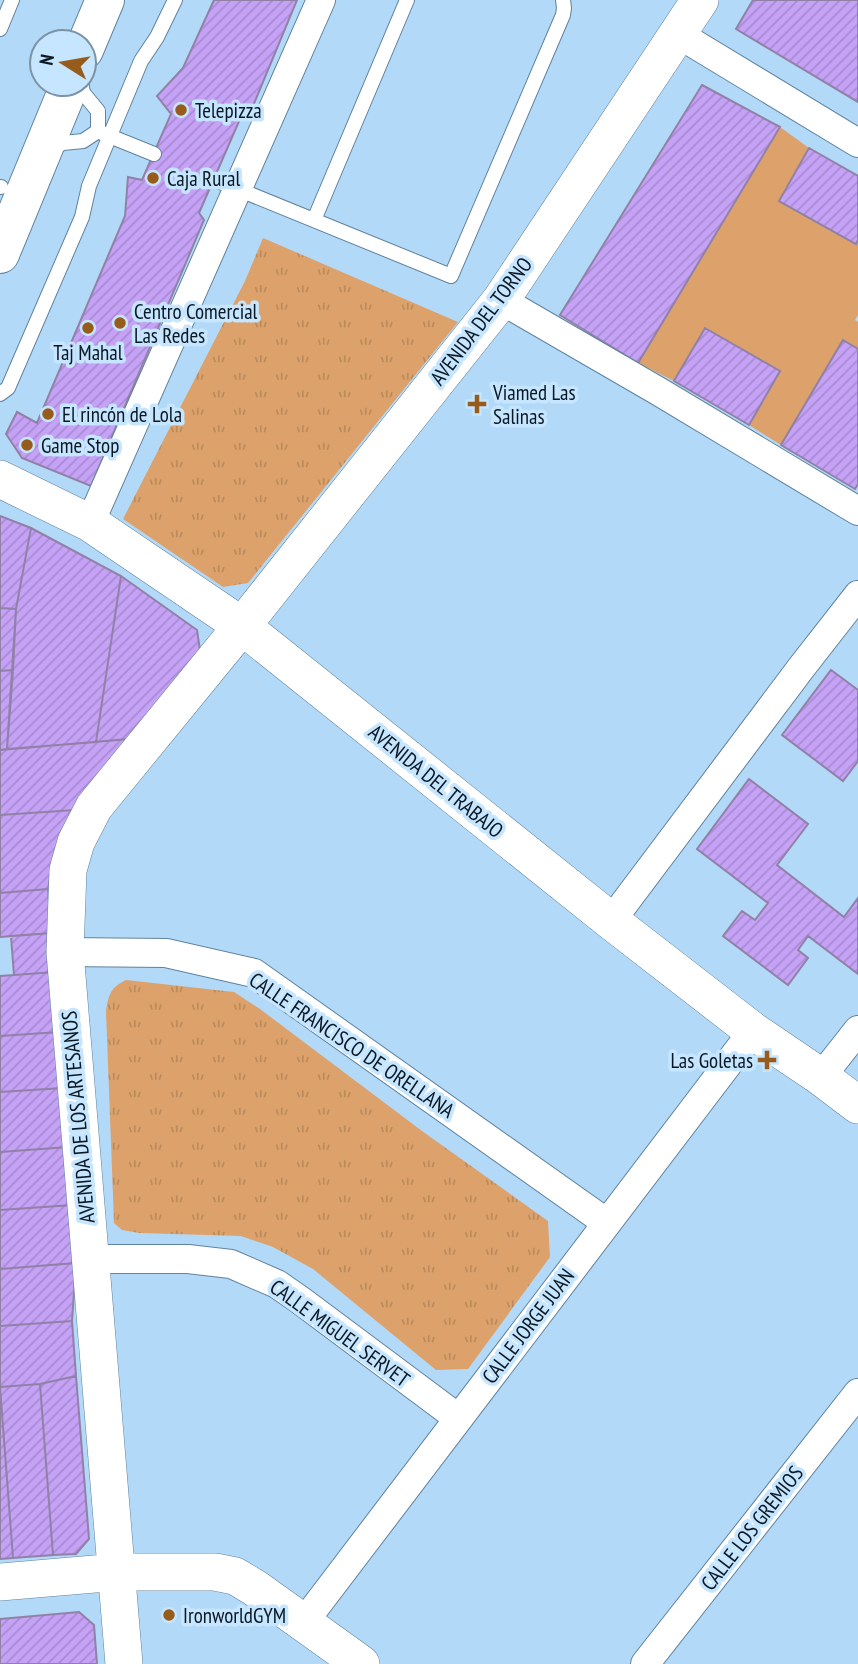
<svg xmlns="http://www.w3.org/2000/svg" width="858" height="1664" font-family="'PT Sans Narrow',sans-serif">
<style>
.grass{fill:url(#grass-tufts)}
.park{fill:#dda26b}
.building{fill:url(#building-hatch);stroke:#9181a7;stroke-width:2}
.lines{fill:none;stroke-linecap:round;stroke-linejoin:round}
.service-casing{stroke:#5f839f;stroke-width:16}
.minor-casing{stroke:#5f839f;stroke-width:30}
.tertiary-casing{stroke:#5f839f;stroke-width:38}
.secondary-casing{stroke:#5f839f;stroke-width:40}
.service{stroke:#fff;stroke-width:14}
.minor{stroke:#fff;stroke-width:28}
.tertiary{stroke:#fff;stroke-width:37}
.secondary{stroke:#fff;stroke-width:38}
.poi-dot{fill:#975c1c;stroke:#c6e5fe;stroke-width:2.5}
.labels{text-anchor:middle;dominant-baseline:central;stroke-width:7;stroke-linejoin:round;paint-order:stroke}
.poi-label{font-size:21px;fill:#0a1823;stroke:#c6e5fe;text-anchor:start}
.street-label{font-size:21px;fill:#0a1823;stroke:#c6e5fe}
</style>
<defs>
<pattern id="grass-tufts" width="24" height="20" patternUnits="userSpaceOnUse" patternTransform="scale(1.75)"><rect width="24" height="20" fill="#dda26b"/><path d="M3 7l-1-3M5 7V3M7 7l1-3M15 17l-1-3M17 17v-4M19 17l1-3" fill="none" stroke="#bc8b5c"/></pattern>
<pattern id="building-hatch" width="6" height="6" patternUnits="userSpaceOnUse" patternTransform="scale(1.75)"><rect width="6" height="6" fill="#c5a2f6"/><path d="M-1 1l2-2M0 6l6-6M5 7l2-2" fill="none" stroke="#a88bd3"/></pattern>
</defs>
<rect width="100%" height="100%" fill="#b3d9f8"/>
<path class="grass" d="M263,238L458,322L248,583L223,587L123,519L245,281Z
M126,980L234,992L260,1009L422,1131L548,1221L550,1257L468,1369L436,1370L313,1269L273,1247L241,1236L139,1233L122,1230L114,1223L106,1011C109,994 110,988 126,980Z"/>
<path class="park" d="M780,127L809,148L779,201L855,244L858,240V315L855,320L858,322V349L843,340L781,445L749,425L779,371L706,328L674,381L638,363Z"/>
<path class="building" d="M214,0H297L248,118L240,119L199,213L204,220L91,486L22,458L6,434L17,412L37,423L125,216L128,177L142,180L171,114L157,96L183,68Z
M753,0H858V102L736,29Z
M702,85L780,127L638,363L560,315Z
M809,148L858,176V240L856,244L779,201Z
M705,328L780,371L749,425L674,381Z
M843,340L858,349V484L855,489L781,445Z
M0,516L31,528L16,609L0,608Z
M31,528L121,576L96,742L7,749L16,609Z
M121,576L197,630L200,650L129,739L96,742Z
M0,608L16,609L13,670L0,671Z
M13,670L7,749L0,750V671Z
M831,670L858,690V761L843,781L782,735Z
M129,739L75,810L0,815V750Z
M749,779L808,824L777,865L844,917L858,898V974L808,936L798,950L808,958L788,985L723,936L742,911L755,920L768,903L697,849Z
M75,810L57,848L48,889L0,893V815Z
M48,889L51,933L0,937V893Z
M51,933L55,972L14,975L11,936Z
M55,972L59,1032L0,1036V976Z
M59,1032L63,1088L0,1092V1036Z
M63,1088L68,1147L0,1152V1092Z
M68,1147L72,1205L0,1210V1152Z
M72,1205L76,1263L0,1269V1210Z
M76,1263L72,1321L0,1326V1269Z
M72,1321L76,1376L40,1384L0,1387V1326Z
M76,1376L89,1539L76,1554L53,1555L40,1384Z
M40,1384L53,1555L13,1558L0,1387Z
M0,1387L13,1558L0,1559Z
M79,1612L94,1625L97,1664H0V1619Z"/>
<g class="lines">
<g class="service-casing">
<path id="service" d="M0,29L12,0
M80,84L84,94L98,111V131
M102,133L154,154
M51,148L63,143L83,141L98,131
M213,179L451,276L563,15L564,8L563,0
M0,187H1
M314,220L407,0
M0,394L8,388L82,217L89,186L141,61L157,37L175,0"/>
</g>
<g class="minor-casing">
<path id="minor" d="M678,34L858,143
M501,300L658,391L858,511
M90,523L321,0
M611,921L801,668L858,595
M65,952L166,953L254,973L607,1223
M821,1077L858,1030
M90,1259H188L231,1264L277,1284L300,1300L458,1418
M304,1622L753,1031
M645,1664L858,1393"/>
</g>
<g class="tertiary-casing">
<path id="tertiary" d="M0,479L90,523L242,626L611,921L753,1031L821,1077L858,1105
M0,1582L118,1572H215L235,1576L255,1588L361,1664
M124,1664L65,952L68,870L76,842L94,807L242,626L501,300L700,0"/>
</g>
<g class="secondary-casing">
<path id="secondary" d="M84,50L105,0
M0,254L70,84"/>
</g>
<use href="#service" class="service"/>
<use href="#minor" class="minor"/>
<use href="#tertiary" class="tertiary"/>
<use href="#secondary" class="secondary"/>
</g>
<g class="poi-dot">
<circle cx="181" cy="110" r="7"/>
<circle cx="153" cy="178" r="7"/>
<circle cx="120" cy="323" r="7"/>
<circle cx="88" cy="328" r="7"/>
<path d="M473.5 393.5h7v7h7v7h-7v7h-7v-7h-7v-7h7z"/>
<circle cx="48" cy="414" r="7"/>
<circle cx="27" cy="445" r="7"/>
<path d="M763.5 1049.5h7v7h7v7h-7v7h-7v-7h-7v-7h7z"/>
<circle cx="169" cy="1615" r="7"/>
</g>
<g class="labels">
<g class="poi-label">
<text x="195" y="110">Telepizza</text>
<text x="167" y="178">Caja Rural</text>
<text x="134" y="311">Centro Comercial<tspan x="134" dy="24">Las Redes</tspan></text>
<text x="88" y="352" text-anchor="middle">Taj Mahal</text>
<text x="493" y="392">Viamed Las<tspan x="493" dy="24">Salinas</tspan></text>
<text x="62" y="414">El rincón de Lola</text>
<text x="41" y="445">Game Stop</text>
<text x="753" y="1060" text-anchor="end">Las Goletas</text>
<text x="183" y="1615">IronworldGYM</text>
</g>
<g class="street-label">
<text transform="translate(481 321) rotate(-53)">AVENIDA DEL TORNO</text>
<text transform="translate(436 781) rotate(39)">AVENIDA DEL TRABAJO</text>
<text transform="translate(352 1045) rotate(34)">CALLE FRANCISCO DE ORELLANA</text>
<text transform="translate(78 1117) rotate(-95)">AVENIDA DE LOS ARTESANOS</text>
<text transform="translate(528 1326) rotate(-53)">CALLE JORGE JUAN</text>
<text transform="translate(340 1333) rotate(36)">CALLE MIGUEL SERVET</text>
<text transform="translate(752 1528) rotate(-52)">CALLE LOS GREMIOS</text>
</g>
</g>
<g transform="translate(63 63) rotate(281)"><circle r="33" fill="#c6e5fe" stroke="#7b93a6" stroke-width="2"/>
<path d="M0-5L12 26L0 18L-12 26Z" fill="#975c1c"/>
<text y="-10" font-size="19" font-weight="bold" text-anchor="middle" fill="#0a1823">N</text>
</g>
</svg>
